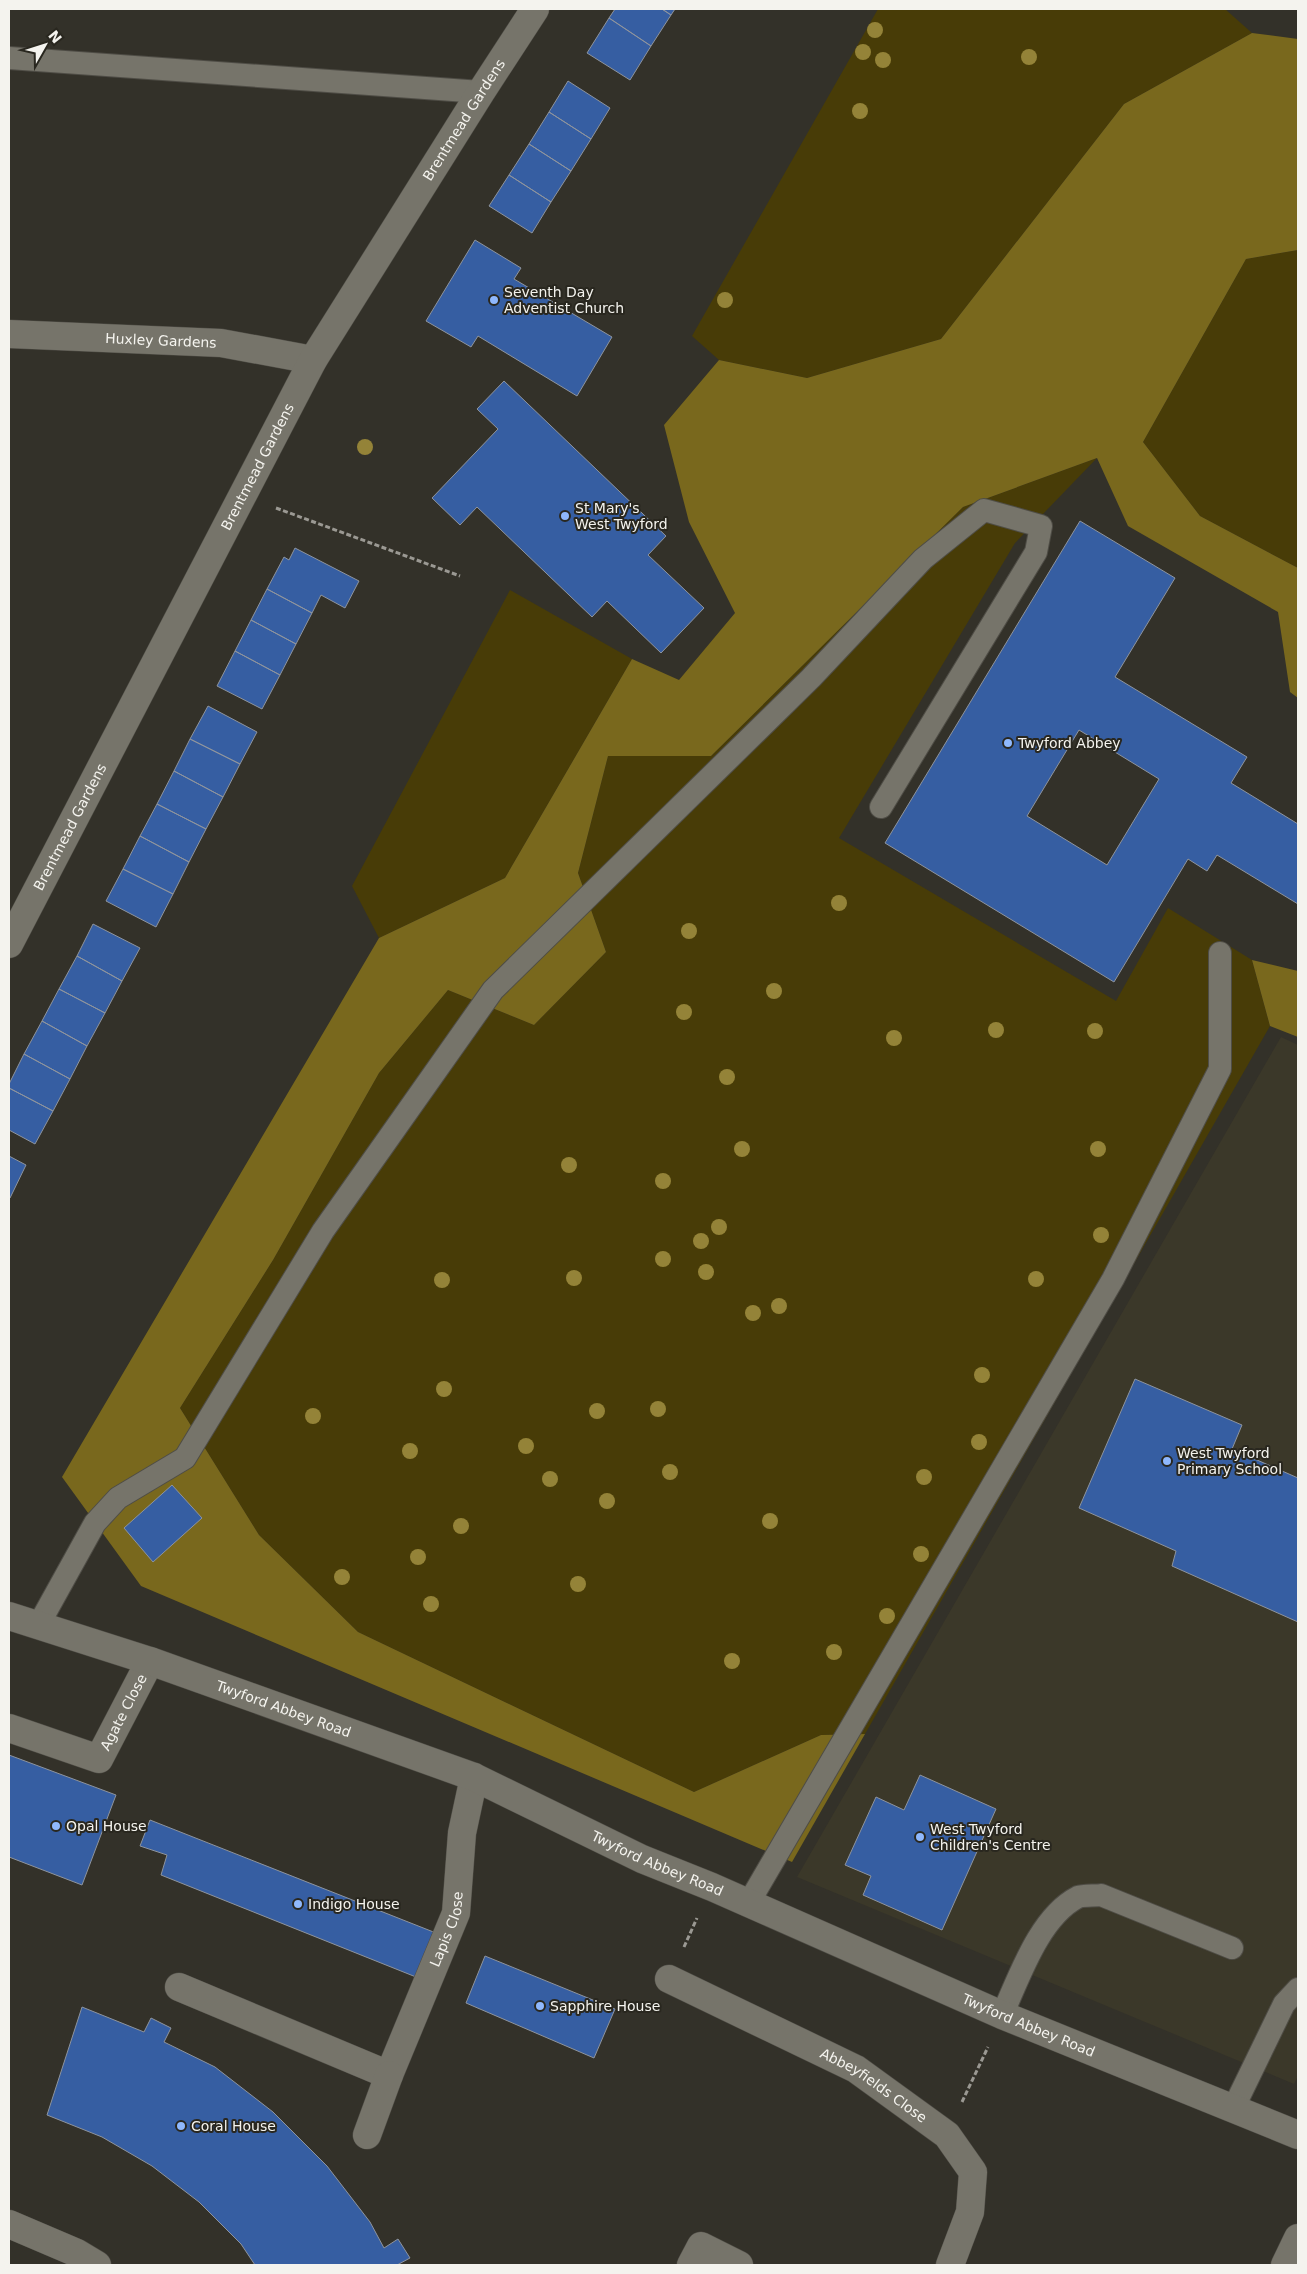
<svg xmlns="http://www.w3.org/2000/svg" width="1307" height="2274" font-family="'DejaVu Sans',sans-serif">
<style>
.built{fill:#3b3829}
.green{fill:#483c07}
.forest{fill:#79681d}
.building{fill:#365ea2;stroke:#8e949d;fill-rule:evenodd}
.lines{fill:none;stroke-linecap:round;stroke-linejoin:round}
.lane-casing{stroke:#4f4d46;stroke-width:24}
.street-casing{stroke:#4f4d46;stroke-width:29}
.secondary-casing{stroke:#4f4d46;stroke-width:29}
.path{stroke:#9b9993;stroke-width:3;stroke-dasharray:5 2.5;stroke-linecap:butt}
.lane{stroke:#76746a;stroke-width:22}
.street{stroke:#76746a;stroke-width:28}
.secondary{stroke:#76746a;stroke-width:28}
.tree{fill:#948338}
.poi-dot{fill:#8fb8fd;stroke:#29271f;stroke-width:2}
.labels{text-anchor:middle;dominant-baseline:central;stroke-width:4;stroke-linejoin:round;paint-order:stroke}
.street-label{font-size:14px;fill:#f4f3ee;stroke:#29271f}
.poi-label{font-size:14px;fill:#f4f3ee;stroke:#29271f;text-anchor:start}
</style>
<rect width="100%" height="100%" fill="#333129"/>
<path class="built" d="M1281,1037L1298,1045V2076L1294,2084L797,1877Z"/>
<path class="green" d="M878,9H1225L1252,33L1124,104L941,339L807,378L719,360L692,336Z
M1298,250V568L1200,516L1143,442L1246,259Z
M1097,458L1015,543L839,838L1116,1001L1168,908L1252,960L1270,1026L865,1734L821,1735L694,1792L358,1632L259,1535L180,1408L273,1260L379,1073L448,990L534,1025L606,952L578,873L608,756H711L963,507Z
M510,590L632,659L505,878L379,938L352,886Z"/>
<path class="forest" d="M1252,33L1298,39V250L1246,259L1143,442L1200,516L1298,568V698L1290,692L1278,612L1128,526L1097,458L963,507L711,756H608L578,873L606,952L534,1025L448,990L379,1073L273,1260L180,1408L259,1535L358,1632L694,1792L821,1735L865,1734L792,1862L141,1586L62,1477L379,938L505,878L632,659L679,680L735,613L689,522L664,425L719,360L807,378L941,339L1124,104Z
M1252,960L1298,971V1037L1270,1026Z"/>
<path class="building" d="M615,9H662L671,15L651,46L609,18Z
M662,9H675L671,15Z
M609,18L651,46L630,80L587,53Z
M568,81L610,108L591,139L549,112Z
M549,112L591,139L571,171L529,144Z
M529,144L571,171L551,202L509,175Z
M509,175L551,202L532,233L489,206Z
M475,240L521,268L514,279L612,337L577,396L478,336L471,347L426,321Z
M504,381L666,536L648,555L704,608L661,653L607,601L592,617L477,507L460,525L432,498L498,429L477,409Z
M1080,521L1175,578L1115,677L1247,757L1231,783L1298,824V904L1217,855L1207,871L1188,859L1114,982L885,843ZM1079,730L1159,779L1107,865L1027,816Z
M295,548L359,581L345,608L321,595L312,613L267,589L284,557L289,560Z
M267,589L312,613L296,644L251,620Z
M251,620L296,644L280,675L235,651Z
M235,651L280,675L262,709L217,686Z
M208,706L257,732L240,764L190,739Z
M190,739L240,764L223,797L174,771Z
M174,771L223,797L206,829L157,804Z
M157,804L206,829L189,862L140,836Z
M140,836L189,862L173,894L123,869Z
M123,869L173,894L156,927L106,901Z
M93,924L140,948L122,981L77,956Z
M77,956L122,981L105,1013L59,989Z
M59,989L105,1013L87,1046L42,1021Z
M42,1021L87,1046L70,1079L24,1054Z
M24,1054L70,1079L53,1111L9,1088V1084Z
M9,1088L53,1111L35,1144L9,1130Z
M9,1156L26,1165L10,1198L9,1197Z
M1135,1379L1242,1425L1232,1449L1298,1478V1622L1172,1566L1176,1551L1079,1508Z
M172,1485L202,1518L153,1562L124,1528Z
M9,1755L116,1795L82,1885L9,1857Z
M920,1775L996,1809L942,1930L863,1895L871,1876L845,1865L876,1797L904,1810Z
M150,1820L436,1933L421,1979L161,1875L167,1855L140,1846Z
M485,1956L615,2009L594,2058L466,2003Z
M82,2007L144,2032L151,2018L171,2028L164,2042L215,2067L273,2112L327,2166L370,2222L384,2248L398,2239L410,2258L397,2265H255L241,2244L199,2202L152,2166L102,2137L47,2115Z"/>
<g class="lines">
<g class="lane-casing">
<path id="lane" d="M9,58L481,92
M39,1624L95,1523L118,1498L185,1458L323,1231L493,990L811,678L923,559L984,510L1041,526L1036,552L881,807
M748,1904L1113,1279L1220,1069V953
M1002,2015C1019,1978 1039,1917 1078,1897C1084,1895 1095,1896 1101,1895L1232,1948
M1233,2109L1284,2004L1298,1989"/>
</g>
<g class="street-casing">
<g id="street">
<path id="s1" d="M9,334L221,343L313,360"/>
<path id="s2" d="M9,944L313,360L481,92L535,9"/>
<path id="s3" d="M9,1728L99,1759L150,1661"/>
<path id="s4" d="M669,1979L856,2069L947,2135L973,2172L970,2212L950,2265"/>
<path id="s5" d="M179,1987L389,2075L456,1913L462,1833L474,1777"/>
<path d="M367,2135L389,2075"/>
<path d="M9,2224L77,2253L97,2265"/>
<path d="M691,2265L701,2246L739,2265"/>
<path d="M1285,2265L1298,2238"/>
</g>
</g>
<g class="secondary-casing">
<g id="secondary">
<path id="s6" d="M9,1616L150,1661L474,1777L642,1859L712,1887L1002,2015L1298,2135"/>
</g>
</g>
<path class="path" d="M276,508L460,576
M684,1947L697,1918
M962,2102L988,2047"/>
<use href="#lane" class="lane"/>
<use href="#street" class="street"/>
<use href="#secondary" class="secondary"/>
</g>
<g class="tree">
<circle cx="875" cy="30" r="8"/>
<circle cx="863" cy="52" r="8"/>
<circle cx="1029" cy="57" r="8"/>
<circle cx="883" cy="60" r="8"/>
<circle cx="860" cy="111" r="8"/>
<circle cx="725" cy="300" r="8"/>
<circle cx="365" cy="447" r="8"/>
<circle cx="839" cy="903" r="8"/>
<circle cx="689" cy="931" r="8"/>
<circle cx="774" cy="991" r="8"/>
<circle cx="684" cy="1012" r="8"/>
<circle cx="996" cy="1030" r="8"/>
<circle cx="1095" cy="1031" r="8"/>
<circle cx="894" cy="1038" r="8"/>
<circle cx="727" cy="1077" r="8"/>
<circle cx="742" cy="1149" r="8"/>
<circle cx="1098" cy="1149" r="8"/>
<circle cx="569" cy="1165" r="8"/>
<circle cx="663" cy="1181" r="8"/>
<circle cx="719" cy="1227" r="8"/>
<circle cx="1101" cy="1235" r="8"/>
<circle cx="701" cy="1241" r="8"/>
<circle cx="663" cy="1259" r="8"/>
<circle cx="706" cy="1272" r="8"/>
<circle cx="574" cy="1278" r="8"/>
<circle cx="1036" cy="1279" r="8"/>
<circle cx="442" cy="1280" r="8"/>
<circle cx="779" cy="1306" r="8"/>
<circle cx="753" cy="1313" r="8"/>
<circle cx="982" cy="1375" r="8"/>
<circle cx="444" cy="1389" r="8"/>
<circle cx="658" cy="1409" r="8"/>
<circle cx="597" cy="1411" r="8"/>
<circle cx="313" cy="1416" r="8"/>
<circle cx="979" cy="1442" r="8"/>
<circle cx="526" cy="1446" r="8"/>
<circle cx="410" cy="1451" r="8"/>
<circle cx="670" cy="1472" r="8"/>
<circle cx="924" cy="1477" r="8"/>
<circle cx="550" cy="1479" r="8"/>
<circle cx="607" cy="1501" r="8"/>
<circle cx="770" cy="1521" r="8"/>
<circle cx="461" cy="1526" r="8"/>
<circle cx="921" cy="1554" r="8"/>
<circle cx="418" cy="1557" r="8"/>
<circle cx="342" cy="1577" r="8"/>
<circle cx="578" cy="1584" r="8"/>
<circle cx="431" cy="1604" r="8"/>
<circle cx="887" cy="1616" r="8"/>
<circle cx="834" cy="1652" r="8"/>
<circle cx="732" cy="1661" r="8"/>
</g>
<g class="poi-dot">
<circle cx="494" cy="300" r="5"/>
<circle cx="565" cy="516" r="5"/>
<circle cx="1008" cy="743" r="5"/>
<circle cx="1167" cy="1461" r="5"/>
<circle cx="56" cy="1826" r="5"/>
<circle cx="920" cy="1837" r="5"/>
<circle cx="298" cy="1904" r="5"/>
<circle cx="540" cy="2006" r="5"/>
<circle cx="181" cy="2126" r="5"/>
</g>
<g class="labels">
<g class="street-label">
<text stroke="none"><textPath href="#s2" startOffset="942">Brentmead Gardens</textPath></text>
<text stroke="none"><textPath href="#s1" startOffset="152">Huxley Gardens</textPath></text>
<text stroke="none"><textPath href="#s2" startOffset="538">Brentmead Gardens</textPath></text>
<text stroke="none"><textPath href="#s2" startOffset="132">Brentmead Gardens</textPath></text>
<text stroke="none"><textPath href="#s6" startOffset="290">Twyford Abbey Road</textPath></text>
<text stroke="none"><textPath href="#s3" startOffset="148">Agate Close</textPath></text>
<text stroke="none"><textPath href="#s6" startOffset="695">Twyford Abbey Road</textPath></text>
<text stroke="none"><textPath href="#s5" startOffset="385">Lapis Close</textPath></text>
<text stroke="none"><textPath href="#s6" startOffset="1100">Twyford Abbey Road</textPath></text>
<text stroke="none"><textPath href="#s4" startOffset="231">Abbeyfields Close</textPath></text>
</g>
<g class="poi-label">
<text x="504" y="292">Seventh Day<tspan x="504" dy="16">Adventist Church</tspan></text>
<text x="575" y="508">St Mary's<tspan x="575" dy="16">West Twyford</tspan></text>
<text x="1018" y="743">Twyford Abbey</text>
<text x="1177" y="1453">West Twyford<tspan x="1177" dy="16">Primary School</tspan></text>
<text x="66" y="1826">Opal House</text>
<text x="930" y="1829">West Twyford<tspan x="930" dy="16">Children's Centre</tspan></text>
<text x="308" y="1904">Indigo House</text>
<text x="550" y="2006">Sapphire House</text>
<text x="191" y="2126">Coral House</text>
</g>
</g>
<rect width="1307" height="2274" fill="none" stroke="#f4f3ee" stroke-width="20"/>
<g transform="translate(45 45) rotate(51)" stroke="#29271f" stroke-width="4" paint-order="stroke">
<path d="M0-4L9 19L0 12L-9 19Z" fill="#f4f3ee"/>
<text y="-8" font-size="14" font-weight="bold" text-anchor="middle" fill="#f4f3ee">N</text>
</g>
</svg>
